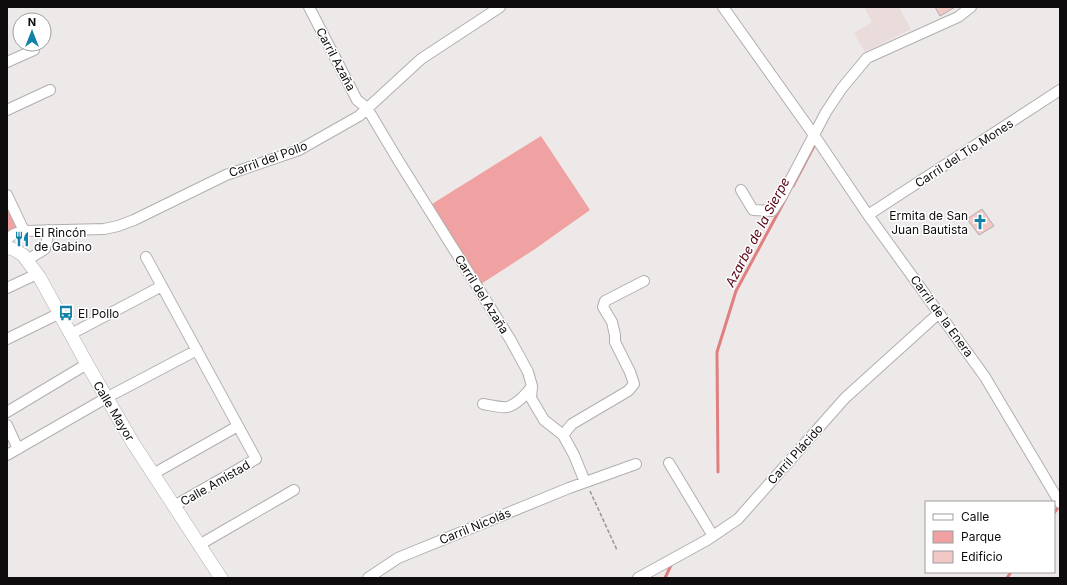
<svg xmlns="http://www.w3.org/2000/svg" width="1067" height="585" font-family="Inter,sans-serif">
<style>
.built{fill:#eadcdb}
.green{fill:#f0a1a1}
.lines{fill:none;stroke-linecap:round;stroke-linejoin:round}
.stream{stroke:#e07f80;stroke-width:3}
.building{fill:#f2c8c7;stroke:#b0acac}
.minor-casing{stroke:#b2aeae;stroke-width:12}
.major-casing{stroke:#b2aeae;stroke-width:14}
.path{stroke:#9a9696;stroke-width:1.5;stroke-dasharray:4 2;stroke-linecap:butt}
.minor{stroke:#fff;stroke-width:10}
.major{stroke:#fff;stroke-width:13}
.labels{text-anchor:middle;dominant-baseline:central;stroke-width:3;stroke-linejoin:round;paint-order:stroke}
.street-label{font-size:12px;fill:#0e0c0c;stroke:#fff}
.poi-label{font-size:12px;fill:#0e0c0c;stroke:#fff;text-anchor:start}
.water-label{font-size:13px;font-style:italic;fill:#590011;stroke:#fff}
</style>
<rect width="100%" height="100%" fill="#eee9e9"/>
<path class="built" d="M864,7H899L911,29L865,52L854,33L872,22Z"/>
<path class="green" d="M541,136L590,210L535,249L481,284L432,204Z
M7,210H11L18,225L16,228L7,234Z"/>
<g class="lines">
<path class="stream" d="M793,186L814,146
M718,472L717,352L736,291L786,198
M1054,513L1060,505
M665,578L672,563
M1007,578L1011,572"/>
</g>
<path class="building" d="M935,7H955L940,16Z
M982,209L994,226L979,235L967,219Z"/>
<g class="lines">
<g class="minor-casing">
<path id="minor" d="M309,7L357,100L367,108L398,160L510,339L528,372L532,386L531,398L544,420L563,435L574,455L585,482
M723,7L814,135L868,215L985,377L1060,503
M7,62L34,50
M7,110L50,90
M741,190L753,210L772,211L782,196L826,112L842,88L867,58L958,17L971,7
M7,195L24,231
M868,215L1060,90
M7,240C11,234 16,233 24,231L104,229L118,226L134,220L226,175L299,150L359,116L421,59L500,7
M146,257L256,459L174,506
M27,260L45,249L49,230
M7,288L37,274
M71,334L162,286
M7,339L60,313
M483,404C490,405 500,408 507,407C516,405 527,394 532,386
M7,412L87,364
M7,425L18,449
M563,435L572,424L628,391L634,384L630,372L615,342V335L612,322L603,307L605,301L644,281
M7,455L106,398L197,350
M669,463L713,536
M153,474L238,426
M199,545L294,490
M368,578L398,558L569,488L636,464
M638,578L707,540L738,519L845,398L939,313"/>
</g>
<g class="major-casing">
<path id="major" d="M7,247L15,250L23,255L40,278L87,364L133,443L221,578"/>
</g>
<path class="path" d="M590,491L617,550"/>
<use href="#minor" class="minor"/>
<use href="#major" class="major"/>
</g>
<defs>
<g id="church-bare" transform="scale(1.2)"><path d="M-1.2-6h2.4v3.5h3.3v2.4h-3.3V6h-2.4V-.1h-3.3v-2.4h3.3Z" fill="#1081a8" stroke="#fff" stroke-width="2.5" paint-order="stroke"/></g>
<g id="restaurant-bare" transform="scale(1.2)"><path d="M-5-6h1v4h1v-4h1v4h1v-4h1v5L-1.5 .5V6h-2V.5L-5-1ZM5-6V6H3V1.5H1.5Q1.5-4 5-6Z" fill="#1081a8" stroke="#fff" stroke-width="2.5" paint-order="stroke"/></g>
<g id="bus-bare" transform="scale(1.2)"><path d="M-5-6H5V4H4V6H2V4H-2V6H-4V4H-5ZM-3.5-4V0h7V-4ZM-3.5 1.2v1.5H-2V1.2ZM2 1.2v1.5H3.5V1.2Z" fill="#1081a8" stroke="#fff" stroke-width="2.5" paint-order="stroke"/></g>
</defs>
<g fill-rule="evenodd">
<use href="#church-bare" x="980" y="222"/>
<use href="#restaurant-bare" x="22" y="239"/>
<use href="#bus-bare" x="66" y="313"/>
</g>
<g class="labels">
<g class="street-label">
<text transform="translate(336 59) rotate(62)">Carril Azaña</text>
<text transform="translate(964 153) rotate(-33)">Carril del Tío Mones</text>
<text transform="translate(268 159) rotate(-20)">Carril del Pollo</text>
<text transform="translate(482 294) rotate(58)">Carril del Azaña</text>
<text transform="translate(942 316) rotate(54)">Carril de la Enera</text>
<text transform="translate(114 411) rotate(59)">Calle Mayor</text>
<text transform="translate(795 454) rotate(-48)">Carril Plácido</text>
<text transform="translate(215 483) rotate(-30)">Calle Amistad</text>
<text transform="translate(475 526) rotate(-22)">Carril Nicolás</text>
</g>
<g class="poi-label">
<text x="968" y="215" text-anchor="end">Ermita de San<tspan x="968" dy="14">Juan Bautista</tspan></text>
<text x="34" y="232">El Rincón<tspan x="34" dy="14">de Gabino</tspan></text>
<text x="78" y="313">El Pollo</text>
</g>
<g class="water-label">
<text transform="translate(757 232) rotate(-62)">Azarbe de la Sierpe</text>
</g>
</g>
<rect width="1067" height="585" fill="none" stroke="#0e0c0c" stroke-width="16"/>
<rect x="925" y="501" width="130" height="72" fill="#ffffff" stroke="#9f9e9e"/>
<rect x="933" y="514" width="20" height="6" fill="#ffffff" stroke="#9f9e9e"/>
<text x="961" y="521" font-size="12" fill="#0e0c0c">Calle</text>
<rect x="933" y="531" width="20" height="12" fill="#f0a1a1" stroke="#9f9e9e"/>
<text x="961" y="541" font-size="12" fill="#0e0c0c">Parque</text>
<rect x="933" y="551" width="20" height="12" fill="#f2c8c7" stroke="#9f9e9e"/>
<text x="961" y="561" font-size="12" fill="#0e0c0c">Edificio</text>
<g transform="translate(32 32)"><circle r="19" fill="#ffffff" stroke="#9f9e9e"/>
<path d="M0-3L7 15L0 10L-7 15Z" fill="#1081a8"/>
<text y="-6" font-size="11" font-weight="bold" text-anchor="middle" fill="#0e0c0c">N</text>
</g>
</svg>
